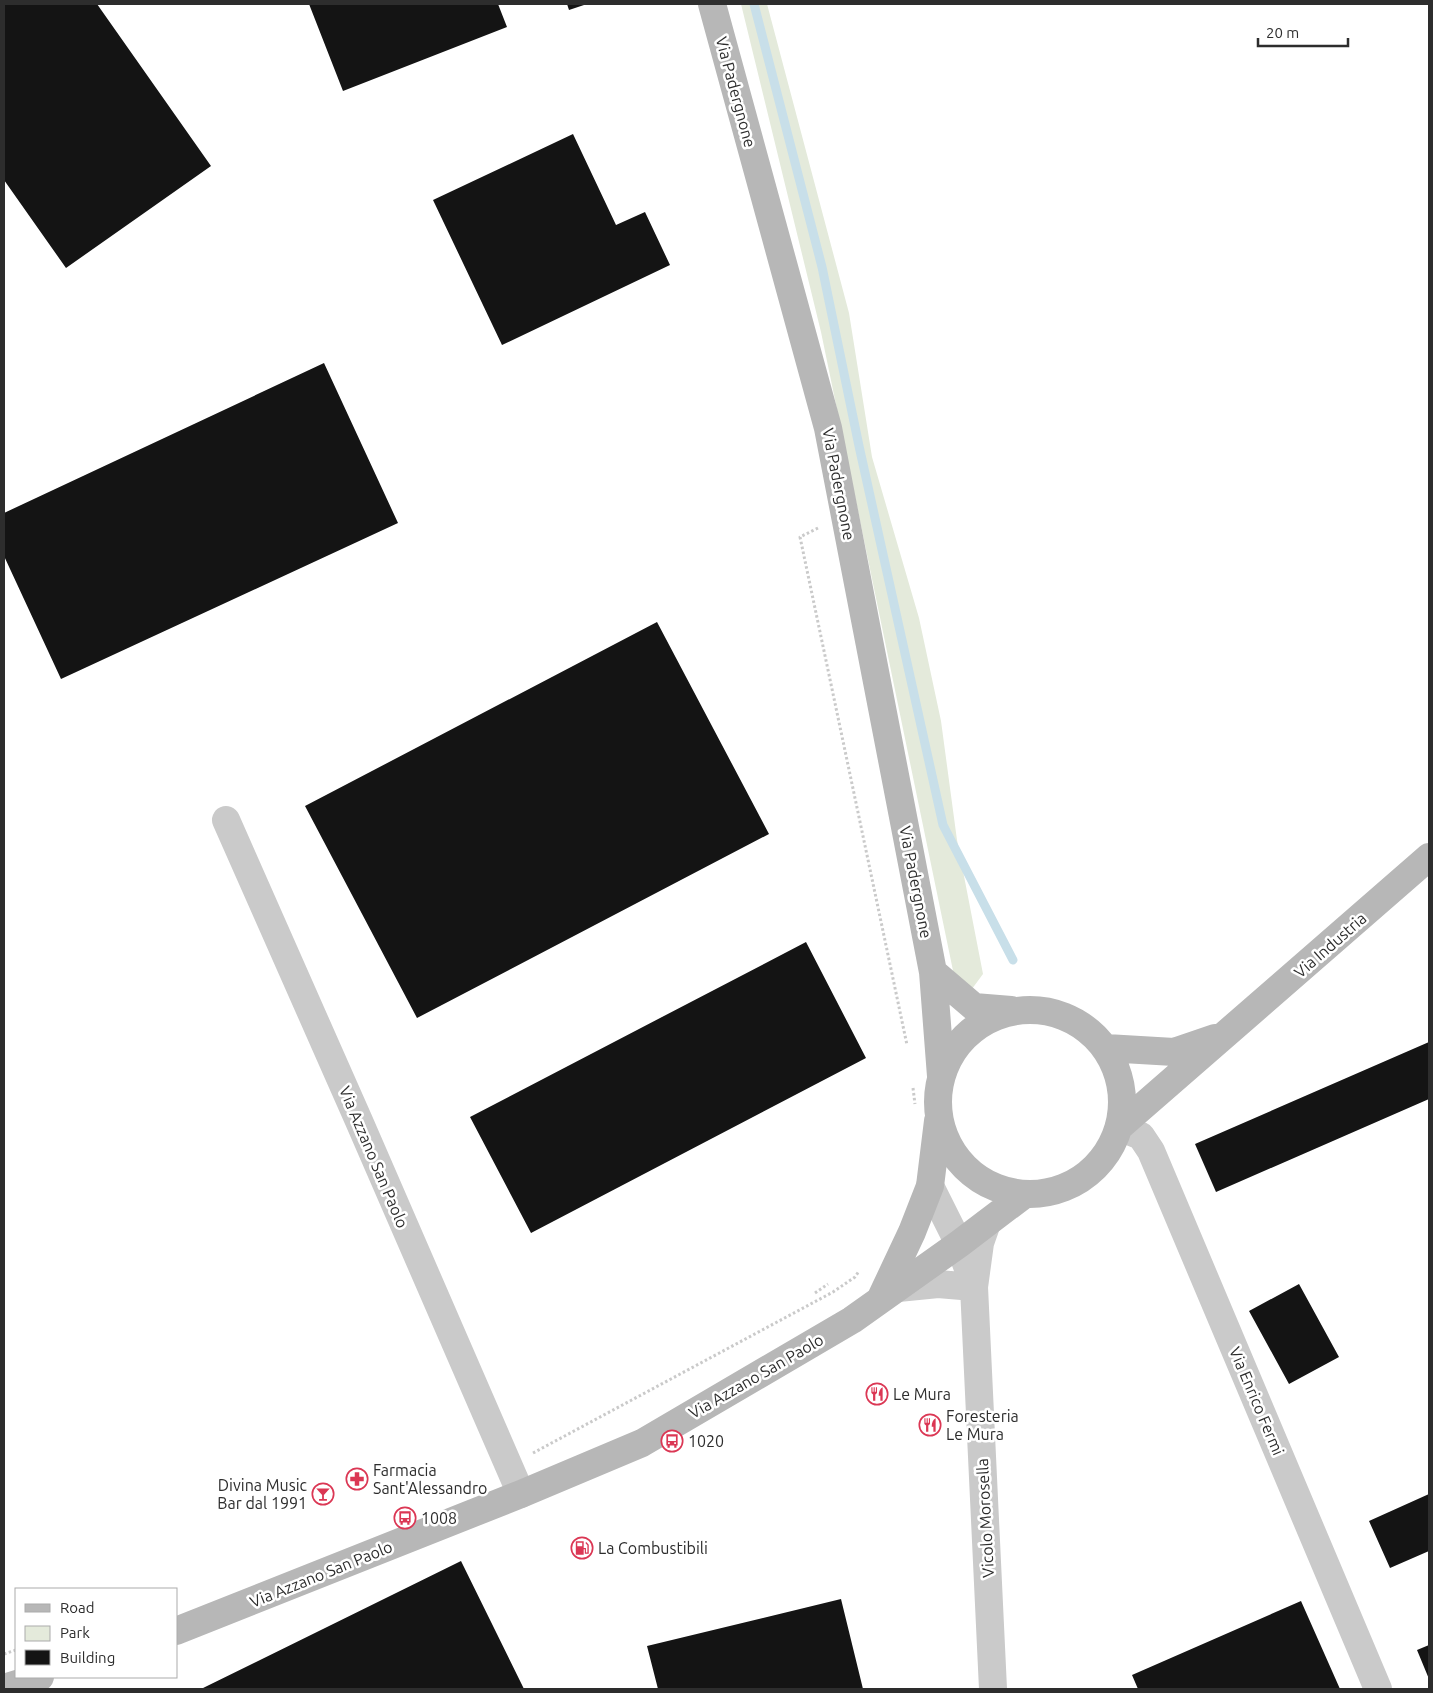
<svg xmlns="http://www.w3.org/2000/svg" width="1433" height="1693" font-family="Ubuntu,sans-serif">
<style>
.green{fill:#e4eadb}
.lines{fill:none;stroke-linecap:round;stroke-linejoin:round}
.stream{stroke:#c8dfe9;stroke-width:9}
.building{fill:#141414}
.path{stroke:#cacaca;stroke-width:3;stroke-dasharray:2.5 2.5;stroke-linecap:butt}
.street{stroke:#cacaca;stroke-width:28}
.secondary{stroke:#b7b7b7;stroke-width:28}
.labels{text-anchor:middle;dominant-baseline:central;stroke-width:5;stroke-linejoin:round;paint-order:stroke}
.street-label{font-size:16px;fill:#2d2d2d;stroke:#fff}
.poi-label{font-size:16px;fill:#2d2d2d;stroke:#fff;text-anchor:start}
</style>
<rect width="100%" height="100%" fill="#fff"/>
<path class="green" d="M741,4H767L849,313L872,457L919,618L941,721L957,840L983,974L966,997L957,990L821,332Z"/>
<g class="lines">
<path class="stream" d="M754,4L822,267L859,446L943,825L1013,960"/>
</g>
<path class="building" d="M4,4H97L211,166L66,268L4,180Z
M309,4H498L507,27L343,91Z
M567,4H587L569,10Z
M573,134L616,225L645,212L670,265L502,345L433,200Z
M324,363L398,523L61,679L4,556V513Z
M657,622L769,834L417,1018L305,806Z
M806,942L866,1058L531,1233L470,1117Z
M1429,1042V1099L1216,1192L1195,1144Z
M1299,1284L1339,1357L1289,1384L1249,1311Z
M1429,1494V1551L1390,1568L1369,1521Z
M461,1561L524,1689H201Z
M841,1599L863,1689H658L647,1646Z
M1301,1601L1340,1689H1138L1132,1675Z
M1429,1645V1679L1417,1650Z"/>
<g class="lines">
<path class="path" d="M818,528L800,537L907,1045
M913,1088L915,1104
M815,1293L828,1284
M533,1453L833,1292L855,1277L859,1271
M4,1654L16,1650"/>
<path class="street" d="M226,820L359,1121L521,1494
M1119,1127L1141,1136L1151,1151L1378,1689
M930,1186L959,1244L967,1266
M987,1223L980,1243L974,1287L993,1689
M898,1288L938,1284L974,1287"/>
<path class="secondary" d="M712,4L828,428L933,972L941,1076
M933,972L974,1007L1011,1010
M938 1102a92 92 0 1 1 184 0a92 92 0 1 1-184 0Z
M1106,1048L1174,1052L1215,1038
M1119,1127L1429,857
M880,1300L912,1232L930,1186L938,1121
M176,1631L521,1494L642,1443L852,1320L959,1244L1025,1194
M4,1688L40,1677"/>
</g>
<defs>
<g id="restaurant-ring" transform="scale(1.125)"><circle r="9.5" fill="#fff" stroke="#db3754" stroke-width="1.5"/><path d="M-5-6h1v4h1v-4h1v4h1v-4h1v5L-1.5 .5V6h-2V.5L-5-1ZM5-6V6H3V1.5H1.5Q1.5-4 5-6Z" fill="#db3754"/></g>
<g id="bus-ring" transform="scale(1.125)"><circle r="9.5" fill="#fff" stroke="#db3754" stroke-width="1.5"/><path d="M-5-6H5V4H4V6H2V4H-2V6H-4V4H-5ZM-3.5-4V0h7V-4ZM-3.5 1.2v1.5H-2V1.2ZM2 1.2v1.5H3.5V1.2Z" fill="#db3754"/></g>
<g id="pharmacy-ring" transform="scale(1.125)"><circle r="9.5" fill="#fff" stroke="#db3754" stroke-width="1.5"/><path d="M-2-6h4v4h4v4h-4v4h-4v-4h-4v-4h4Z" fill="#db3754"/></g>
<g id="bar-ring" transform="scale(1.125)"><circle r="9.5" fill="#fff" stroke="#db3754" stroke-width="1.5"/><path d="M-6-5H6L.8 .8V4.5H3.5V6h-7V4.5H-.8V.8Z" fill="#db3754"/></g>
<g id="fuel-ring" transform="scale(1.125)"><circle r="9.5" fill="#fff" stroke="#db3754" stroke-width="1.5"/><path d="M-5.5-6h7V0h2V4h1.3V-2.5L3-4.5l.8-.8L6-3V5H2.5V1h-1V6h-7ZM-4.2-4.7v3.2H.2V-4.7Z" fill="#db3754"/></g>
</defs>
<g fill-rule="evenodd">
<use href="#restaurant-ring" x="877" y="1394"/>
<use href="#restaurant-ring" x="930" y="1425"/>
<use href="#bus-ring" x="672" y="1441"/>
<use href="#pharmacy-ring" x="357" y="1479"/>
<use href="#bar-ring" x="323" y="1494"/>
<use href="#bus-ring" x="405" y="1518"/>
<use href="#fuel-ring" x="582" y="1548"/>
</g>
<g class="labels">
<g class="street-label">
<text transform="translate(736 92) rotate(75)">Via Padergnone</text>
<text transform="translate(839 484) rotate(79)">Via Padergnone</text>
<text transform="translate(916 882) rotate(79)">Via Padergnone</text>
<text transform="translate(1330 945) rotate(-41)">Via Industria</text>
<text transform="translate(374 1157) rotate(67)">Via Azzano San Paolo</text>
<text transform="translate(756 1376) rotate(-30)">Via Azzano San Paolo</text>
<text transform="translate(1257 1401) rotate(67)">Via Enrico Fermi</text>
<text transform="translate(985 1518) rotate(-93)">Vicolo Morosella</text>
<text transform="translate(321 1574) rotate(-22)">Via Azzano San Paolo</text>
</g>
<g class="poi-label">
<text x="893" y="1394">Le Mura</text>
<text x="946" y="1416">Foresteria<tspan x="946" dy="18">Le Mura</tspan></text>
<text x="688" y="1441">1020</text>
<text x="373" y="1470">Farmacia<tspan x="373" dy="18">Sant'Alessandro</tspan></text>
<text x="307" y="1485" text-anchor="end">Divina Music<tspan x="307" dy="18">Bar dal 1991</tspan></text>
<text x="421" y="1518">1008</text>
<text x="598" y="1548">La Combustibili</text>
</g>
</g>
<rect width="1433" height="1693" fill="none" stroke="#2d2d2d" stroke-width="10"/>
<rect x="15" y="1588" width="162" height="90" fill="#ffffff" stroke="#ababab"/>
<rect x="25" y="1604" width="25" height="8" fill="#b7b7b7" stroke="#ababab"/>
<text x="60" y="1613" font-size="15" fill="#2d2d2d">Road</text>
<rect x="25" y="1626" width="25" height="15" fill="#e4eadb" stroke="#ababab"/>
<text x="60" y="1638" font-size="15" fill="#2d2d2d">Park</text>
<rect x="25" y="1650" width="25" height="15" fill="#141414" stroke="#ababab"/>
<text x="60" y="1663" font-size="15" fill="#2d2d2d">Building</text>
<path d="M1258 38v8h90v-8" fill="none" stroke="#2d2d2d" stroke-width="2.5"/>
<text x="1266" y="38" font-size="15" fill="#2d2d2d" stroke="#ffffff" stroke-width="4" paint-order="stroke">20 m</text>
</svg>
